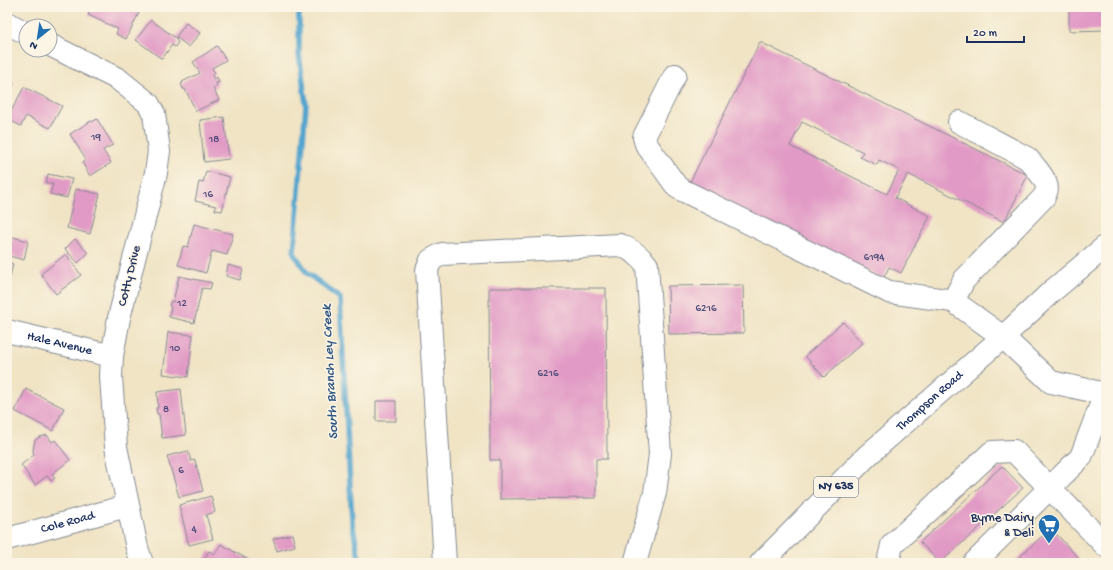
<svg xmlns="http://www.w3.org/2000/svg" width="1113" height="570" font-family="'Gochi Hand',sans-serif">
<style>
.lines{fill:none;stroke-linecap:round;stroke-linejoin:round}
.stream{stroke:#53a4ce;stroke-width:5.5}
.building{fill:#e199c5;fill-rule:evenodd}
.minor-casing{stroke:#868a92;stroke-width:24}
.major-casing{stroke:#868a92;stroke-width:24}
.minor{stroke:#fff;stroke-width:22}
.major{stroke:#fff;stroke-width:22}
.labels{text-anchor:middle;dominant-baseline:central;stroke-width:3;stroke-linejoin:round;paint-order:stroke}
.number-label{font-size:11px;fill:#4c4a78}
.shield{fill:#fcf5e5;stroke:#5e6a86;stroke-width:1}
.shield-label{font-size:12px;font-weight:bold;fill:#1b2f5e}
.street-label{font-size:13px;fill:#1b2f5e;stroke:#fcf5e5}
.poi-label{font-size:13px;fill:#1b2f5e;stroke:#fcf5e5;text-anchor:end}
.water-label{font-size:14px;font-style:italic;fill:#2f5885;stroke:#fcf5e5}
</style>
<rect width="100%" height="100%" fill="#fcf5e5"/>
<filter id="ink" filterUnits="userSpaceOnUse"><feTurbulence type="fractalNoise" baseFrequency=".025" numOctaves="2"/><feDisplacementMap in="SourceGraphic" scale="8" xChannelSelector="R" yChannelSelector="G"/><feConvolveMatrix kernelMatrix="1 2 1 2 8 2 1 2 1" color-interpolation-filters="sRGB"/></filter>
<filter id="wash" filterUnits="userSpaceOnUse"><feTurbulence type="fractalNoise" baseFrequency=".012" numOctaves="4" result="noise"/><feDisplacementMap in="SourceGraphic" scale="16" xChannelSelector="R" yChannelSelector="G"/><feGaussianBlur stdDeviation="0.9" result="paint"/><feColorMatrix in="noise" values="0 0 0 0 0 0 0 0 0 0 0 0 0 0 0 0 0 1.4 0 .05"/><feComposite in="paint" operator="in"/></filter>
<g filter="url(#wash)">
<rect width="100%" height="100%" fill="#f0e4c5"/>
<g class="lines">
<path class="stream" d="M299,7V54L306,104L294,253L307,273L340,298L352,522L360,563"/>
</g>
<g id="blocks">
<path class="building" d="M92,7H139L137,12L139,13L126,39L116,34L118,29L88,15Z
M1069,7H1106V30L1069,31Z
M151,20L177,39L176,40L178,42L175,47L172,45L162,59L136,40Z
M186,23L200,33L189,47L176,37Z
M760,42L1028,175L1004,222L908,174L895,198L930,216L901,273L889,267L883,279L688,186ZM802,122L863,152L860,157L877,165L879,160L899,170L887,194L790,146Z
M217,46L226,60L212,68L215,73L212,75L214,79L217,77L219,82L216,83L217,86L213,88L219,100L196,111L185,89H183L181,84L183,83L182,82L200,73L193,62Z
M7,79L14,82L7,96Z
M24,87L62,106L50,128L26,116L21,126L7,119Z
M224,117L229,159L204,162L200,120Z
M97,119L113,145L103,150L111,163L90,176L82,162L86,160L70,134L91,121L92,122Z
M206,171L230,177L222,211L215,210L216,206L195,201L199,182L203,183Z
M48,174L72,179L67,198L50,194L53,184L46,183Z
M76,189L100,194L90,234L67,228Z
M194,224L233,234L227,255L212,251L206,273L178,265L183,246L188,247Z
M13,237L28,241L24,260L9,256Z
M75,239L88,253L78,263L65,249Z
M66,254L81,275L56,294L41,274Z
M7,262L13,264L8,287H7Z
M228,265L243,269L240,280L226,276Z
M179,276L212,283L210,289L202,288L194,323L169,317L171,307L169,306L171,301L173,302Z
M743,285L744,333L669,334L668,286Z
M489,288H606L607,459H596V498L500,499V460H490Z
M843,322L862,343L824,377L805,356Z
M168,332L193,335L188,377L163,374Z
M26,389L64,408L53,431L15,411Z
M181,389L186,435L162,438L159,414H157L156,408H158L157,392Z
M376,401H396V421H376Z
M47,435L52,442L55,440L70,460L52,474L55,478L51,481L47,476L35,485L21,465L34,455L33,450L35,440L40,437Z
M188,451L191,461L195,460L203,491L179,497L167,456Z
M1002,466L1023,488L940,563L920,542Z
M211,496L215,512L206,515L213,539L189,545L179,505Z
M1051,528L1081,561L1079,563H1013Z
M292,534L295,546L277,551L273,539Z
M221,544L254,563H202L209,551L215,554Z"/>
</g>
</g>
<g filter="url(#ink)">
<use href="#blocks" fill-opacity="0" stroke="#868a92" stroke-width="1"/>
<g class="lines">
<g class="minor-casing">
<g id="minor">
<path d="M7,23L26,33"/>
<path d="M50,45L118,79L148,103L154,114L159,151L156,173L119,318L112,356L111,377L116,447L137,548L142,563"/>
<path d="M675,75L644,137L646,144L677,187L682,190L889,292L953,301"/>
<path d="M959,122L1027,158C1033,164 1044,177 1046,184C1048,189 1046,193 1044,197L964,280L953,301L1003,337L1051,382L1106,394"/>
<path id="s1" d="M7,331L112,356"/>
<path id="s2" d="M7,539L127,506"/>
<path d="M445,563L427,270L431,260L442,254L620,245C632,250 639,255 647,265L660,454L655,493L635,563"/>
<path d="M888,563L892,545L992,452L1014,451L1106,546"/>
<path d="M974,563L1081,457L1105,394"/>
</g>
</g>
<g class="major-casing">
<g id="major">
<path id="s3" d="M761,563L868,455L1003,337L1051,292L1106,246"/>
</g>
</g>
<use href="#minor" class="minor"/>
<use href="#major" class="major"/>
</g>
</g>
<defs>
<g id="supermarket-pin" transform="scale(1.15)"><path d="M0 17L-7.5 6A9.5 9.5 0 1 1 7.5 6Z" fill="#1f6fb2" stroke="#fcf5e5"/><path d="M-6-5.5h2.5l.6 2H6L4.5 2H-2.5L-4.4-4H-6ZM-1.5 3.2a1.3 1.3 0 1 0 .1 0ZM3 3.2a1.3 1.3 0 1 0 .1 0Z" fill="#fff"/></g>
</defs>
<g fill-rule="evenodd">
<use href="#supermarket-pin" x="1049" y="525"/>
</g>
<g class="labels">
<g class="number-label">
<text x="96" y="138">19</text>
<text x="214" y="140">18</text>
<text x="208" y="195">16</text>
<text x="874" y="258">6194</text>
<text x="182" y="304">12</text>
<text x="706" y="309">6216</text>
<text x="175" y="349">10</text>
<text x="548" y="374">6216</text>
<text x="166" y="410">8</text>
<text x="181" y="471">6</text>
<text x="194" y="530">4</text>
</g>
<rect class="shield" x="814" y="477" width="44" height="20" rx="3"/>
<g class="shield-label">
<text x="836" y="487">NY 635</text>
</g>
<g class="street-label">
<text transform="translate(130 276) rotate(-76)">Cotty Drive</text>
<text stroke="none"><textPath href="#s1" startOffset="54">Hale Avenue</textPath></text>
<text stroke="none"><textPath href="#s3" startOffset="234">Thompson Road</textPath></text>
<text stroke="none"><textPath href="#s2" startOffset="63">Cole Road</textPath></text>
</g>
<g class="poi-label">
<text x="1034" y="518">Byrne Dairy<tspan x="1034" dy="15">&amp; Deli</tspan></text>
</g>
<g class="water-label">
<text transform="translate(331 372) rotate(-93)">South Branch Ley Creek</text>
</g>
</g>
<rect width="1113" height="570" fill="none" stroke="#fcf5e5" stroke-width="24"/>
<g transform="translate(38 38) rotate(210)"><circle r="19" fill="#fcf5e5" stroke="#a2a6af"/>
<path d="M0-3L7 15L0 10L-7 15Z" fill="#1f6fb2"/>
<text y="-6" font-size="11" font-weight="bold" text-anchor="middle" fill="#1b2f5e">N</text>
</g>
<path d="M967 36v6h57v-6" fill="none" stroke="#1b2f5e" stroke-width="2"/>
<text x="973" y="36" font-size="12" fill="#1b2f5e" stroke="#fcf5e5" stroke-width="3" paint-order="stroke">20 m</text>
</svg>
